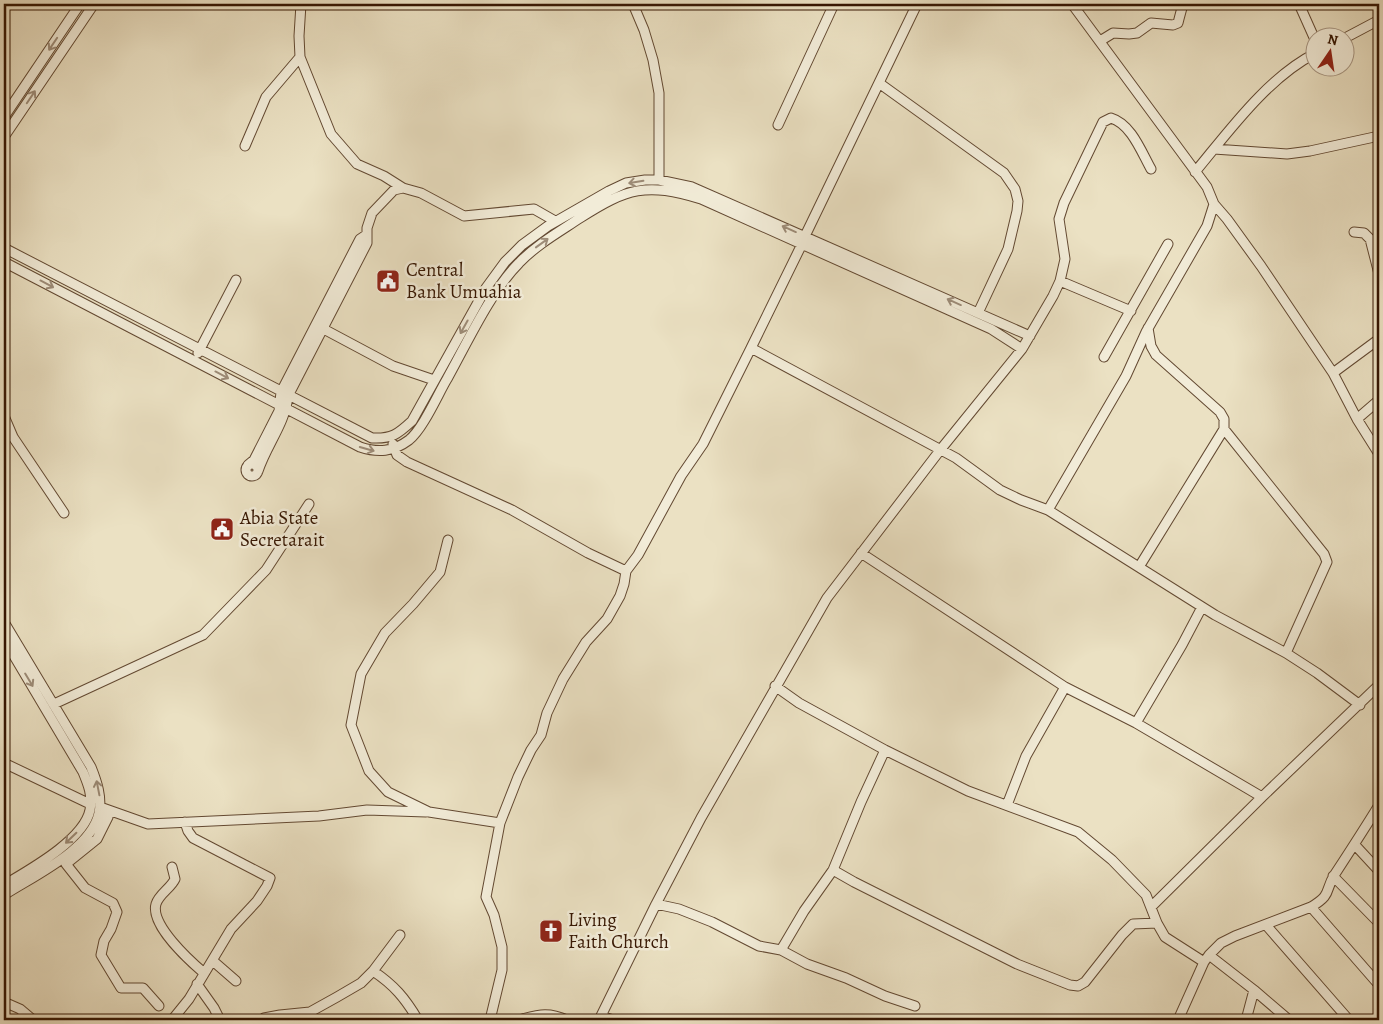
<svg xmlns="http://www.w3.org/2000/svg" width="1383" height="1024" font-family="Alegreya,serif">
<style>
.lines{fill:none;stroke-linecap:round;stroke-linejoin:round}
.minor-casing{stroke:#634932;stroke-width:11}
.minor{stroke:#f2ecd8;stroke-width:9}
.oneway{stroke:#9d8c78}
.labels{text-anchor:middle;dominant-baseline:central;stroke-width:5;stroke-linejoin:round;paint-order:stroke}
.poi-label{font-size:19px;fill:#361602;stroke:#f2ecd8;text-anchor:start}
</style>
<rect width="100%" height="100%" fill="#ebe1c3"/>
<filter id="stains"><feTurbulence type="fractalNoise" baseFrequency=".004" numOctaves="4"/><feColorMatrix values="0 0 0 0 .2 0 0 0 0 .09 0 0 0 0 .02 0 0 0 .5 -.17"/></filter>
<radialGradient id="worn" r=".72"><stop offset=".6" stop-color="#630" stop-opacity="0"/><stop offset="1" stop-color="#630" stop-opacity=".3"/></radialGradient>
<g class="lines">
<g class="minor-casing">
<path id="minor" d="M301,4L299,36L300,57L331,134L357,164L384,176L403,188
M633,4L644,30L653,60L659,93V180
M1299,4L1316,42
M1345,38L1379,20
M1100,41L1113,33L1129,34L1137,33L1151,23L1173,25L1178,23L1179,19L1183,4
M879,83L1004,173L1015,189L1018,201L1017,211L1008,249L978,313
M4,117L80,4
M778,125L834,4
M4,137L94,4
M245,146L266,97L300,57
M1214,149L1287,154L1310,151L1379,136
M1195,172C1229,131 1268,77 1316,53
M1214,204L1227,219L1261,266L1333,373L1357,419L1379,454
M1354,232L1364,233L1370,239L1379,274
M805,236L917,4
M802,244L751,348L956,458L1000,490L1021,500L1048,510L1215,615L1286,653L1317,673L1360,705
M4,248L372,438C392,439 398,434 412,421L486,288L505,262L522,245L548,226L609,191L626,183L645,180H659L692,187L1030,336
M4,262L360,447C378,453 393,452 409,440C423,429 438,394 447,379C467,343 491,291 519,263C536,245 559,232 580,218C627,188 646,182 701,199L991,329L1022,349
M1060,281L1131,311
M318,326L393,366L434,380
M198,353L236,280
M1104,357L1168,244
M1333,373L1379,339
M4,416L13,437L64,513
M1357,419L1379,400
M1224,429L1324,554L1327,562L1286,653
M393,444L397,455L407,462L512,510L588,553L626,571
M246 470a6 6 0 1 1 12 0a6 6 0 1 1-12 0Z
M248,465L254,460L279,411L281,392L360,239L366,235
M258,471C267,444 285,424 288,396L367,243V228L372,213L394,190L403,188L421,193L464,216L534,209L555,221
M1048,510L1126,376L1146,332L1207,226L1214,204L1207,187L1072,4
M448,540L440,572L413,604L385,633L361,674L351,725L369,771L388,792L429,812L500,823L518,777L531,750L541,735L547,713L563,679L586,642L607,619L620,596L624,584L626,571L638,555L681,476L703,444L751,348
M861,553L1065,687L1026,756L1007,805
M1139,567L1224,429V419L1220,412L1156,355L1151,346L1148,328
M4,622L91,767C97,782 102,797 99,813C91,850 33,876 4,895
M4,639L83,772C88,784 93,796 90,810C84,840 29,870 4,885
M775,686L799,703L885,750L968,791L1078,832L1112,860L1146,895L1157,923L1165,937L1204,962
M1065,687L1136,723L1262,797L1152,906
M54,704L203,635L266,570L309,504
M1136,723L1182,645L1202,607
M885,750L861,802L833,870L854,882L1017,964L1070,985L1078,986L1085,982L1122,935L1133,924L1157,923
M4,763L90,804
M1262,797L1379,685
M100,807L148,824L319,816L367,810L426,812
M99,814L108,817L97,839L66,864L85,888L113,903L117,912L111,929L104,941L101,955L121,988H143L159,1006
M1355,845L1379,871
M172,867L175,879C171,888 159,894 156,904C150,925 190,961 204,973
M1333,876L1379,923
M656,904L679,909L712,922L759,946L781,950L807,964L846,978L885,996L915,1006
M1311,907L1379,985
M1266,925L1349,1020
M781,950L804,911L833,870
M1209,955L1254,990L1289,1020
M213,961L236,981
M373,971C394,985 405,998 418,1020
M197,984L214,1008L220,1020
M4,1002L20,1009L33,1020
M601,1016L613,1020
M172,1020L189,999L231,929L257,901L267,886L270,878L193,838L188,831L185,822
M262,1020L264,1018L280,1015L310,1012L337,997L361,983L373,971L400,935
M490,1020L502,970V947L494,915L486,897L500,823
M518,1020C538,1015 547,1011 567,1020
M599,1020L656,904L701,818L827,598L941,449L1022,349L1053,296L1060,281L1065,259L1059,219L1064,203L1103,122L1111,118C1131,124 1141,151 1151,169
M1178,1020L1204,962L1209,955L1221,943L1235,936L1311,907C1333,894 1324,891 1335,874C1350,851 1365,828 1379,805
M1246,1020L1254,990"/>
</g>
<use href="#minor" class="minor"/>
</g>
<defs><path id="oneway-shaft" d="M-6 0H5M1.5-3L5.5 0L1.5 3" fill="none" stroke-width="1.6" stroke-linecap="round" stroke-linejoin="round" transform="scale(1.25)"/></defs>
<g class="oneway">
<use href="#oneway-shaft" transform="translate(53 44) rotate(124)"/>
<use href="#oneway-shaft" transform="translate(31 97) rotate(-56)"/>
<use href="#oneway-shaft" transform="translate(636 182) rotate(171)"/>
<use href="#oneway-shaft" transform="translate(789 229) rotate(-156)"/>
<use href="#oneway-shaft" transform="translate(542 243) rotate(-36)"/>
<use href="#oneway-shaft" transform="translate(47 284) rotate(28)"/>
<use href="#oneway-shaft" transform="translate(954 302) rotate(-156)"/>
<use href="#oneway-shaft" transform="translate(464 327) rotate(119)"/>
<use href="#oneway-shaft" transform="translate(222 375) rotate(28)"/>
<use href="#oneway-shaft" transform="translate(367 449) rotate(16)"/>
<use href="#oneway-shaft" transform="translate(29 680) rotate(59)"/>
<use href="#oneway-shaft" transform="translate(98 788) rotate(-101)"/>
<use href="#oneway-shaft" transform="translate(71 838) rotate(136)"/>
</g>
<defs>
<g id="civic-square" transform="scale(1.25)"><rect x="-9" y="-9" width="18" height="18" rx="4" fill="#8f2418" stroke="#f2ecd8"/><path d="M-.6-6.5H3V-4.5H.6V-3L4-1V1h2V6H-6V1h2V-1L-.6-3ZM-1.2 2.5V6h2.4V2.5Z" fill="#fff"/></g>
<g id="church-square" transform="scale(1.25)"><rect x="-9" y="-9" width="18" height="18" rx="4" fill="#8f2418" stroke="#f2ecd8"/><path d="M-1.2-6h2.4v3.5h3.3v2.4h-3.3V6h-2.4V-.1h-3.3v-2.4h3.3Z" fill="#fff"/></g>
</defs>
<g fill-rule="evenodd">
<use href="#civic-square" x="388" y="281"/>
<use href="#civic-square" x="222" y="529"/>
<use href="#church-square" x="551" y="931"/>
</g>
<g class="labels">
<g class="poi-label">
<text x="406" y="270">Central<tspan x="406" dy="22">Bank Umuahia</tspan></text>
<text x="240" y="518">Abia State<tspan x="240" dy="22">Secretarait</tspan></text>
<text x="568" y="920">Living<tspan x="568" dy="22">Faith Church</tspan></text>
</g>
</g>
<rect width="1383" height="1024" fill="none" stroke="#ebe1c3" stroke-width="20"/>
<rect x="5" y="5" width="1373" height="1014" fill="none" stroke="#361602" stroke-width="2.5"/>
<rect x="10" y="10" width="1363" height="1004" fill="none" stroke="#361602"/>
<g transform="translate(1330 52) rotate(13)"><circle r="24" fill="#f2ecd8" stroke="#a79682"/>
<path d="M0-4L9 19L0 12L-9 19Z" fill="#8f2418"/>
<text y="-8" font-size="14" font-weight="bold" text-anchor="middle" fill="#361602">N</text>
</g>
<rect width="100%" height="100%" filter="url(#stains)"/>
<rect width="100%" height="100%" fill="url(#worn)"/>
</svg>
